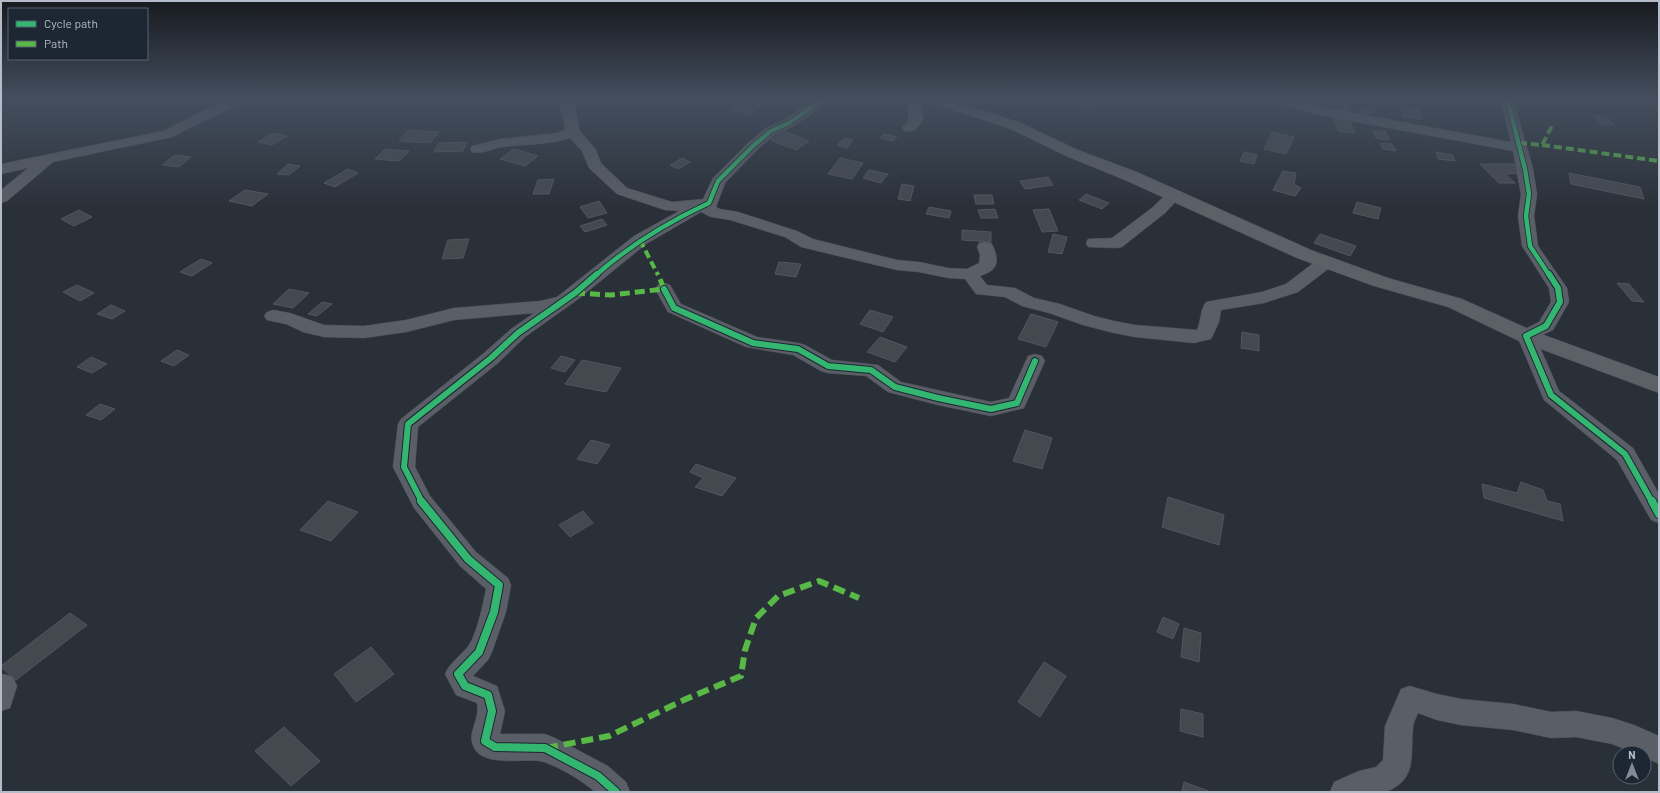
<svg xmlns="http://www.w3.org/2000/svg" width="1660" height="793" font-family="Barlow,sans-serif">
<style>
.building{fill:#444950;stroke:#52575f}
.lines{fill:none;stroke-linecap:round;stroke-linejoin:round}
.minor-casing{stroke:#484c53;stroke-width:1}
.major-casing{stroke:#484c55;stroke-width:1}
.minor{fill:#5a5e66;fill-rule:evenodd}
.major{fill:#5c6168;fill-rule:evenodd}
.quiet-far2{stroke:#58b947;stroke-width:4;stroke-dasharray:8 4;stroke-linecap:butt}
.quiet-far1{stroke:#58b947;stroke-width:5;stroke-dasharray:10 5;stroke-linecap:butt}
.quiet{stroke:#58b947;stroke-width:6;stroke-dasharray:12 6;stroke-linecap:butt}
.cycleway-far2-casing{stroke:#1d2633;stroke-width:6}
.cycleway-far1-casing{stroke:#1d2633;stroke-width:8}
.cycleway-casing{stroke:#1d2633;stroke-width:10}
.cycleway-far2{stroke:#33b770;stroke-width:4.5}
.cycleway-far1{stroke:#33b770;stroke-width:6}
.cycleway{stroke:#33b770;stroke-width:8}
</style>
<rect width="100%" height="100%" fill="#2a3038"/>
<path class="building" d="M743,98H768L751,115L730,110Z
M1077,98H1097L1096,108L1076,105Z
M1338,103L1349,105L1351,111L1340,110Z
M1401,107L1419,109L1422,119L1404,117Z
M1366,108L1375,113L1366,115L1358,110Z
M1593,116H1604L1615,125H1603Z
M1334,119L1350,121L1354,133L1338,131Z
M408,130L439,132L430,143L399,141Z
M784,131L809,141L796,150L771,140Z
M1372,131H1385L1390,140L1377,139Z
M1272,132L1294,137L1286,154L1264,149Z
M273,133L287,136L272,145L258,142Z
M884,134L897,137L893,141L880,138Z
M844,138L853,140L847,148L837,145Z
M467,142L463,151L434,152L439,143Z
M1380,143L1392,144L1396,151L1383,149Z
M385,149L409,151L399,161L375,159Z
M514,149L538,156L525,166L500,159Z
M1244,152L1257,155L1254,164L1240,161Z
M1436,152L1453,155L1455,161L1438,159Z
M175,155L191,157L179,167L162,165Z
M682,158L690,162L678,169L670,165Z
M840,158L863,163L852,179L828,174Z
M288,164L300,166L289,175L277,174Z
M1480,164H1514L1523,173L1505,174L1515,183H1499Z
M348,169L358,173L335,187L324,183Z
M869,170L888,174L881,183L863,178Z
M1283,171L1296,173L1294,184L1301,188L1295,196L1273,190Z
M1569,173L1640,187L1644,199L1571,184Z
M1048,177L1053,185L1025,189L1020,181Z
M554,179L549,194H533L538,180Z
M902,184L914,186L910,201L898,199Z
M245,190L268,194L252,206L229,201Z
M1086,194L1109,203L1102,209L1079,200Z
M974,195H992L994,204H976Z
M599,201L607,213L588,218L580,207Z
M1357,202L1381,208L1378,219L1353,213Z
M929,207L951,211L949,218L926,214Z
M995,209L998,218H981L978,210Z
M1049,209L1058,231L1042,232L1033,210Z
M79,210L92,217L74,226L61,219Z
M602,219L607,225L585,232L580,226Z
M962,230L991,232V242L962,240Z
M1053,234L1067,237L1062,254L1048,252Z
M1320,234L1356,246L1350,256L1314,243Z
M469,239L463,258L442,259L448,240Z
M201,259L212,263L192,276L180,272Z
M779,262L801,264L796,277L775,274Z
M1617,283L1629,284L1644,302L1632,301Z
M77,285L94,293L80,301L63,292Z
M289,289L309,293L293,308L273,304Z
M322,302L332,304L317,316L308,314Z
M111,305L125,311L112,319L97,314Z
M870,310L893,317L883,332L860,324Z
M1031,314L1058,322L1046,347L1018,339Z
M1242,332L1259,335V351L1241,348Z
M880,337L907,347L895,362L867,352Z
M177,350L189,355L174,366L161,361Z
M561,356L575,360L565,372L551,368Z
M91,357L107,364L92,373L77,367Z
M582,360L621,368L606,392L565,384Z
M100,404L115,409L101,420L86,415Z
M1025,430L1052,438L1042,469L1013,461Z
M591,440L610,445L597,464L577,459Z
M696,464L736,478L722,496L695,487L703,478L690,472Z
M1521,482L1543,490L1547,501L1560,504L1563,521L1484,498L1482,484L1517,493Z
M1168,497L1224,515L1219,545L1162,527Z
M328,501L358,512L331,541L300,530Z
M583,511L593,523L570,537L559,525Z
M70,613L87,625L16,680L1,667V666Z
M1163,617L1179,624L1173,639L1157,632Z
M1184,628L1201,633L1199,662L1181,657Z
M371,647L394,674L356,702L334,674Z
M1044,662L1066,676L1040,717L1018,702Z
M1181,709L1203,714V737L1180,731Z
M284,727L320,761L291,786L255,751Z
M1184,782L1211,792H1182Z"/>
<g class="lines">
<g class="minor-casing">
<path id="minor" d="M229,98H246L244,101L172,137L53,162L7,201L1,203V190L28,168L1,174V164L163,131Z
M559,98H573L580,131L596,150L601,163L627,188L672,202L703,199L713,178L749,142L766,128L784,120L817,98H831L830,101L794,126L776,134L759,148L725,183L716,207L720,209L738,212L797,231L813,239L897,260L919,262L948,268L967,269L979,263L980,255L977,247L979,243L985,242L991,243C996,250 1000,264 992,270C989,273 984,274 980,276L987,285L1015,288L1034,298L1060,304L1094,316L1114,321L1135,325L1197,330C1201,321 1200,310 1206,302L1262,292L1286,284L1320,258L1326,257L1332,258L1335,262L1332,266L1298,292L1264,303L1221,310L1219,322L1211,339L1194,343L1135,337L1114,333L1083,325L1049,313L1022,306L1005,297L976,294L965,279L948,278L919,272L897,270L801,247L785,237L730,220L711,217L701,212L646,244L581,297L525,337L498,363L418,427L415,467L430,496L476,552L508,578L511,585L506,612L492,652L488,660L473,676L497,686L505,711L500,734H545L555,738L608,766L626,782L630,792H595C581,780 561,768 544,762C527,756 478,771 472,742C469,731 480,718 477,703L456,695L445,674C450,662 461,656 469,645C477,633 483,604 486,589L460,566L414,508L393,467L398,424L401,419L484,353L511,329L534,313L454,320L406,332L364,338L324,337L303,332L286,324L267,320L264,316L267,312L273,310L290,313L324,325L364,326L406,320L454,308L540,301L557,297L634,236L679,211L665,210L617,194L589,168L582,151L570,138C549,145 525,144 502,147C492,148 482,155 472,152L470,149L472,146L500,139L557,133L565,130Z
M912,98H926L921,105L923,120C918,128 914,133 904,131L902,128L909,119L907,105Z
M1267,98H1287L1321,107L1511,142L1500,98H1513L1533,169L1537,194L1534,216L1538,246L1567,288L1569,302L1553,330L1536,338L1559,391L1633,448L1659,494V523L1651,520L1617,460L1544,400L1517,336L1519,332L1539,322L1551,302L1549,288L1522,246L1518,216L1521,194L1513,151L1319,115L1269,101Z
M1173,191L1179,193L1181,196L1165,213L1122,247L1116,248L1088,247L1086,243L1088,239L1112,238L1153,207L1167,193Z
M664,283L670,285L681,304L757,337L798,343L805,345L832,360L878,365L901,382L991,402L1009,398L1028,356L1035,354L1042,356L1045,361L1024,408L991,416L938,405L888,392L866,376L828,373L821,371L793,355L746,347L668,312L655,289L658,285Z
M4,674L13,677L17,686L10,708L1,711V675Z
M1410,686L1437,694L1461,699L1513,704L1551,712L1576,711L1612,718L1634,725L1659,736V764L1644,757V753H1636L1612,744L1576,737L1551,738L1513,730L1461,725L1437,720L1418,713C1416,718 1413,723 1413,728C1410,756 1418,779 1386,792H1330L1334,782L1359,771L1376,767L1383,760L1385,726L1401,689Z"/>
</g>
<g class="major-casing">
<path id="major" d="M924,98H944L1021,123L1078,150L1137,172L1311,250L1388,278L1462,299L1533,331L1659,377V393L1519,341L1448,307L1374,286L1297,258L1125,180L1066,156L1011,129L926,101Z"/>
</g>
<use href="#minor" class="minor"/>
<use href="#major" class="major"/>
<path class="quiet-far2" d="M1519,143L1542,145L1553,124
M1542,145L1659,161
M640,240L658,275"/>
<path class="quiet-far1" d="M575,293L611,295L664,289L658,274"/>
<path class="quiet" d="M546,748L609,736L686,699L741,676L745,650L756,618L778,596L819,581L859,598"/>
<g class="cycleway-far2-casing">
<path id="cycleway-far2" d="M1507,98L1525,169L1529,194L1526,216L1530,246L1549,275
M596,275C630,245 668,222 709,203L718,181L754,145L771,131L789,123L825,98"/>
</g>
<g class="cycleway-far1-casing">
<path id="cycleway-far1" d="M1549,274L1558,288L1560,302L1546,326L1526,336L1551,395L1625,454L1652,502
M664,289L674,308L753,343L798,349L828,366L871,370L895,387L938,398L991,409L1017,403L1035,361
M422,502L404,467L408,424L491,358L518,333L575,293L597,274"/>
</g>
<g class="cycleway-casing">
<path id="cycleway" d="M421,501L468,559L499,585L494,612L479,652L458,674L465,686L488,695L492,711L485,741L495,747L545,748L598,776L616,792
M1652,501L1659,514"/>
</g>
<use href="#cycleway-far2" class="cycleway-far2"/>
<use href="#cycleway-far1" class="cycleway-far1"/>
<use href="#cycleway" class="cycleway"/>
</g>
<linearGradient id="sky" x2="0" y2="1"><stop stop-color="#171a1f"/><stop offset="0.47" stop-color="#444e5e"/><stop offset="1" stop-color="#444e5e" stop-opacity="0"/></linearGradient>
<rect width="1660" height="209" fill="url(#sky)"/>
<rect width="1660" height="793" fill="none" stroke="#b4bcc9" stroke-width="4"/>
<rect x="8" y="8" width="140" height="52" fill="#1d2633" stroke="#59626f"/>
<rect x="16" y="21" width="20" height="6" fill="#33b770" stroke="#59626f"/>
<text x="44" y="28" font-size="12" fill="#b4bcc9">Cycle path</text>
<rect x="16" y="41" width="20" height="6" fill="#58b947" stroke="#59626f"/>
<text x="44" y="48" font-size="12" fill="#b4bcc9">Path</text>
<g transform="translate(1632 765)"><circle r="19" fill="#1d2633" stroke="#59626f"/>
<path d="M0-3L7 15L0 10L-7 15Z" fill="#848b96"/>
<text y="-6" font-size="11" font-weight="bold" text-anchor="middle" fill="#b4bcc9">N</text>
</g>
</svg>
